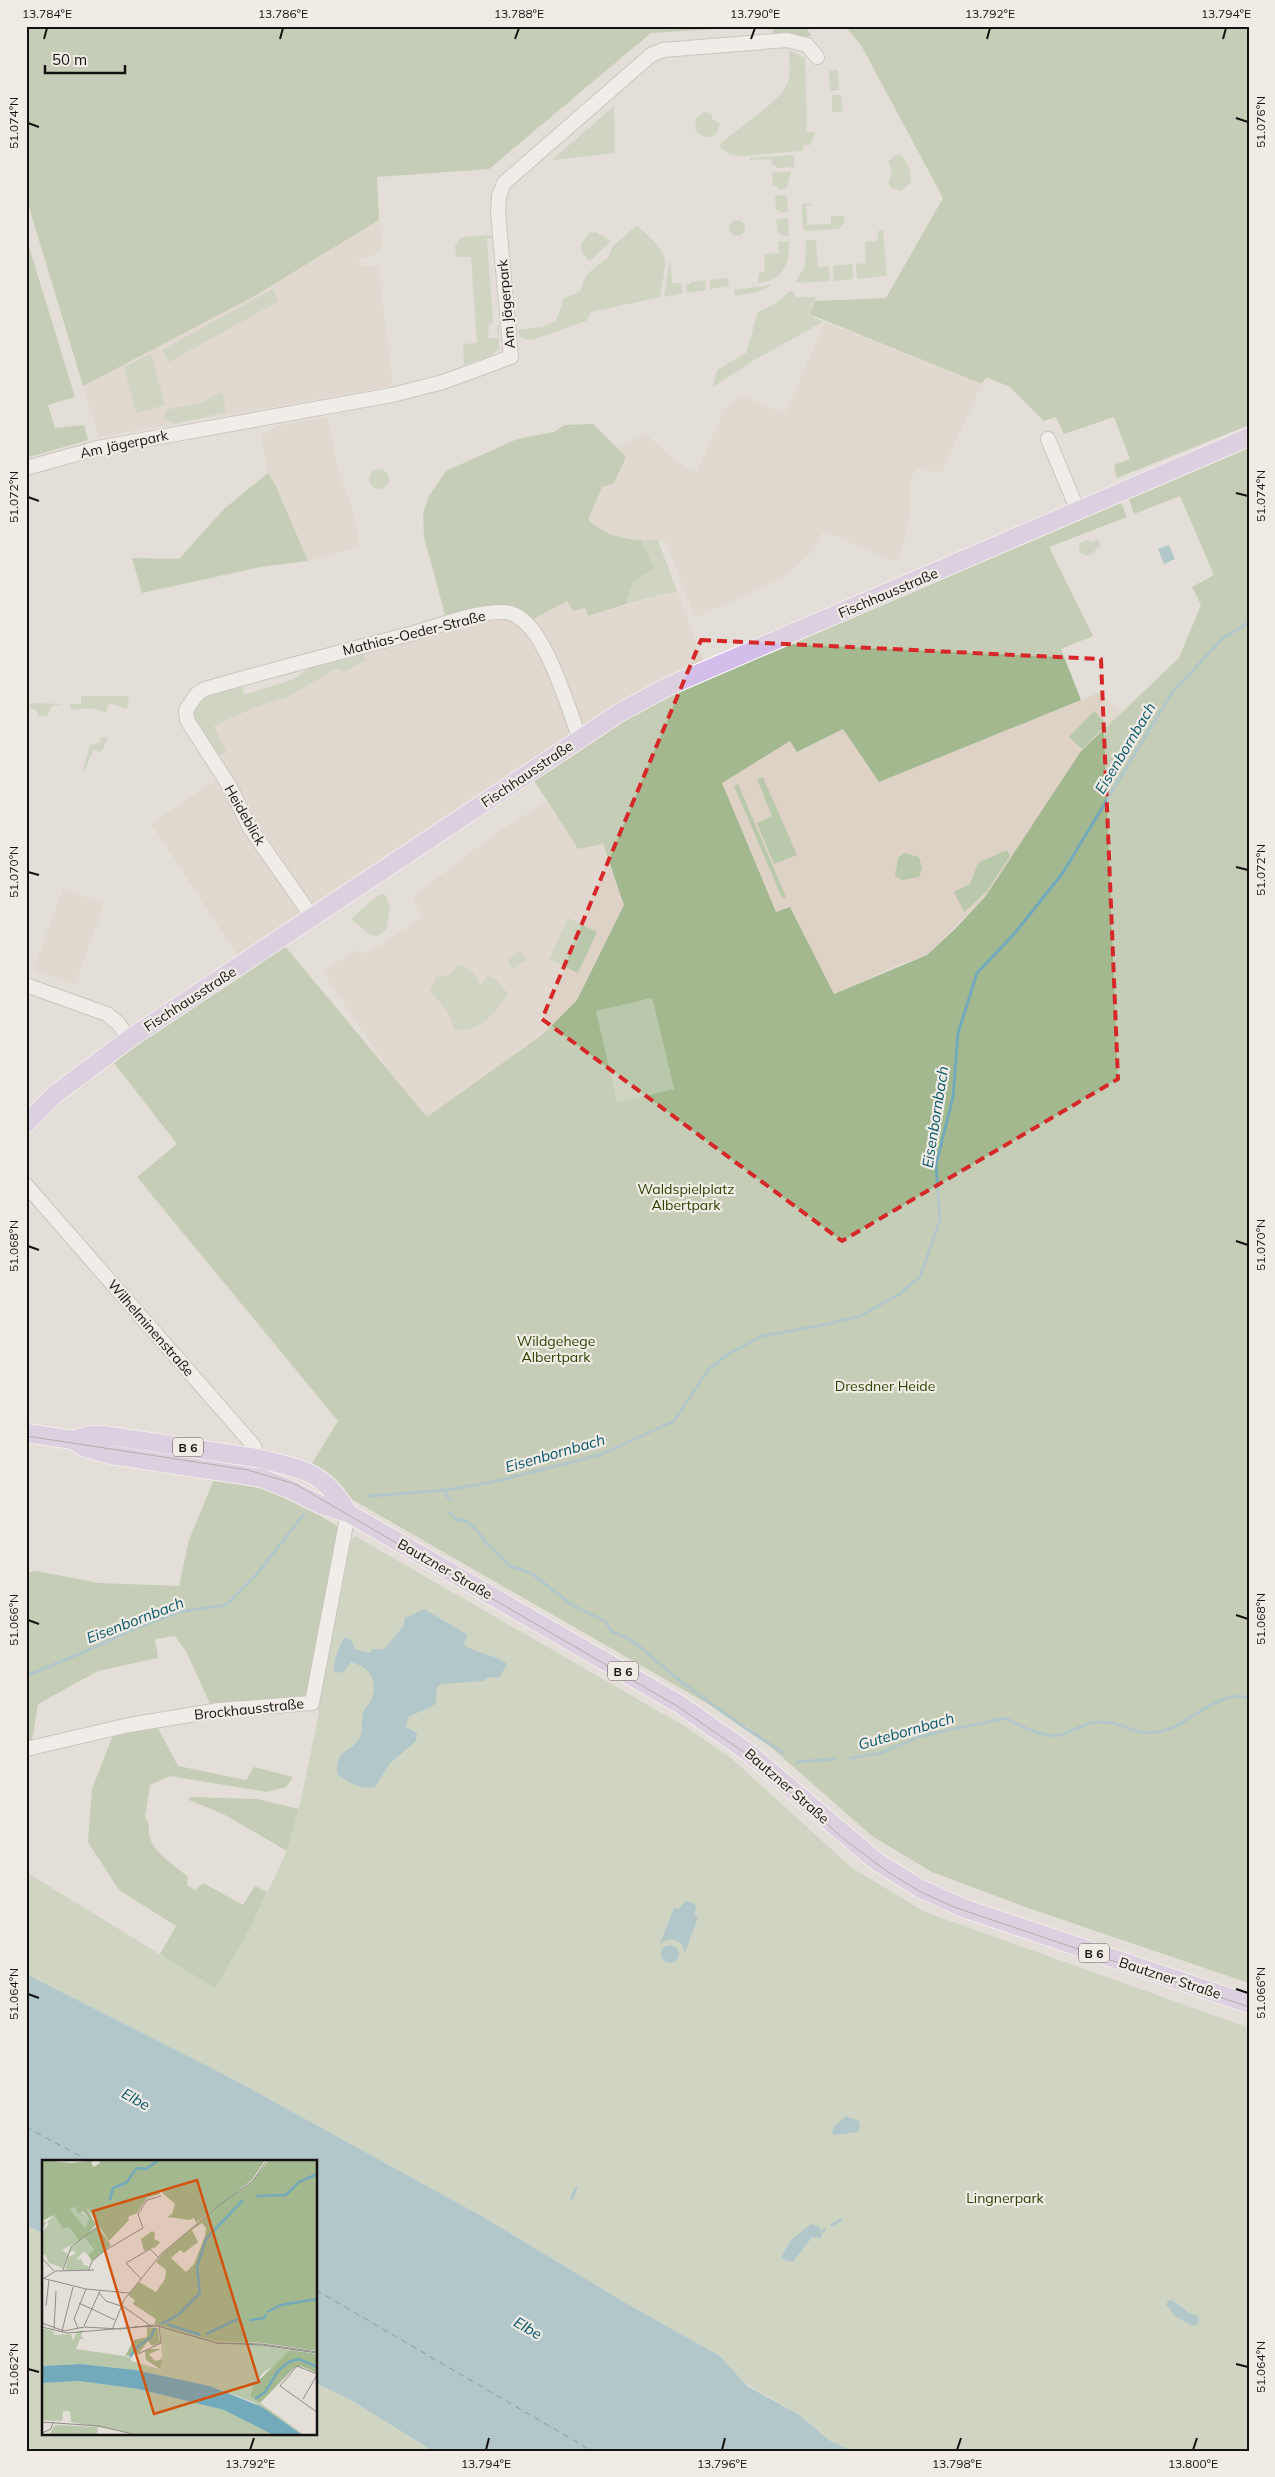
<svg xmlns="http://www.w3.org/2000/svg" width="1275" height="2477" font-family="Mulish,sans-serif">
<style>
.built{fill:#ddd2c5}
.green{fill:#b9c8aa}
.forest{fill:#a3b88e;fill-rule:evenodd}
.water{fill:#73aabb}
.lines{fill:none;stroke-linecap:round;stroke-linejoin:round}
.stream{stroke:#73aabb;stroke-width:3}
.ferry{stroke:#055769;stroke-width:1;stroke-dasharray:6 5;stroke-linecap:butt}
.minor-casing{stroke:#aca7a0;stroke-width:16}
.major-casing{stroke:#fff;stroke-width:20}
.minor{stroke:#fff;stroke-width:14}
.major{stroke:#d3beea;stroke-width:18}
.tram{stroke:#76736e;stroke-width:1}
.marked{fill:none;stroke:#d62828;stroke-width:4;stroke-dasharray:10 6;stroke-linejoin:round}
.ticks{fill:none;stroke:#141210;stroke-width:2}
.labels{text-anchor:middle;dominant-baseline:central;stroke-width:4.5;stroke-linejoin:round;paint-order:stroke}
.shield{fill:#f1ebe5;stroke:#565350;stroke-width:1}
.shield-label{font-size:12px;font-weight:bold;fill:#141210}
.street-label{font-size:14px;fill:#141210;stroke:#f1ebe5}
.park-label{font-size:14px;fill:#2a4300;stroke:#f1ebe5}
.water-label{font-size:15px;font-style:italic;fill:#055769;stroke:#f1ebe5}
.inset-river{fill:none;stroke:#73aabb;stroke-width:2.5}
.inset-road{fill:none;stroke:#908c87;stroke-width:1}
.view{fill:#d3520c;fill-opacity:0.15;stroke:#d3520c;stroke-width:2.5}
.inset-edge{fill:none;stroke:#141210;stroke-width:2.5}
.neatline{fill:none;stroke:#141210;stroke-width:2}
.ticks-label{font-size:12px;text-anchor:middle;fill:#141210}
</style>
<rect width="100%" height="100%" fill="#e3ded7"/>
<path class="built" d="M379,220L383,245L372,257L359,258V265L378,267L393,386L99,437L83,386L286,277Z
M825,322L982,384L941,473L918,468L913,475L911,480V504L905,540L897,562L823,531L811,553L784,577L695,618L665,540L623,539L596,527L588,520L602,487L625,458L618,448L646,434L672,458L696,474L724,410L739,398L746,397L785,414Z
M327,417L340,476L352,507L360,547L308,561L277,486L268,473L261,435L270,432L276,426Z
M677,591L704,663L582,730L568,723L571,734L568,741L315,906L309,904L255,827L216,758L214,726L253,708L288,697L337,668L343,672L365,661L363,651L501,618L514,623L526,634L535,630L532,620L567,601L585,608L588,616Z
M1099,693L1121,712L1081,751L985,897L927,955L894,967L834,994L791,908L776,912L721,783L790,741L801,751L843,729L879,782Z
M215,780L224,792L228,793L296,902L300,913L298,918L239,957L151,824Z
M546,802L578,848L602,844L624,905L577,1000L542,1035L427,1117L392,1075L322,971L357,950L366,954L422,917L412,897L499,831Z
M63,889L104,904L75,985L33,970Z"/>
<path class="green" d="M789,50L805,58L807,132H816L810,145H804L802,151L741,156L729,154L719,146C736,126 785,102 789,78C791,69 789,59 789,50Z
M838,70L839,90L830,91L829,71Z
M832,95H841L843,112H832Z
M614,106L615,153L552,160Z
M704,112L711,113L713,120L720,123L718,131L712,137H704L695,130L696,118Z
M794,155V167L776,168V165H772L771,159L750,160V158Z
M895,155H900C909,163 911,170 911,182L901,191L891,188L888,184L892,170L888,162Z
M791,171L787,188L778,190L777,186L773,187L772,173Z
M787,195L788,212L780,213V210H776L775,196Z
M805,203L814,205L806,206L807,225L831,224V216H844V223L839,229L806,231L803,228L802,206Z
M788,218L789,236H782L781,233H778L776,219Z
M729 228a8 8 0 1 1 16 0a8 8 0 1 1-16 0Z
M637,225C670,257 668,252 660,297L591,312L586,321L535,339L528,340L520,337L517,330L543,327L556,320L564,298L581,291C583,274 595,267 608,258L613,246Z
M883,230L887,276L857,279L856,264L866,263L865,242L878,241V231Z
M596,232L611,241L590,261L582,253L581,244L589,233Z
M493,235L495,238H487L493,323L489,324L488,338H498L497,326H499V349L491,356L464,365L463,344L477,343L471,257H456L455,246L462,237Z
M806,240H816L818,267L829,266L830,281L795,283L805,266Z
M789,241C789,266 784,280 758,283L759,273L765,272L764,254L779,253L778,242Z
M670,260L672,283H681L683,293L664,297Z
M852,264L853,279L834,281L833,266Z
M728,278L729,286L710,289V280Z
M705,280L706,290L687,293L686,285L690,284V282Z
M772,285L761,291L735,296L734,290Z
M273,289L279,301L169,362L162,350Z
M790,291L795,293V297H816L808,314L823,322L756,359L713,387L717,370L746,353L758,312L775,304Z
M151,354L165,405L136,413L124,367Z
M222,392L226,412L175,424L163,418L166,411L170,409L200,403Z
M369 479a10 10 0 1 1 20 0a10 10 0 1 1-20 0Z
M1098,539L1101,546L1096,549L1093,554L1087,556L1079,552L1080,543L1087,540L1093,542Z
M641,540H658L677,591L626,604L633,582L654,568Z
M363,651L365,661L343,672L337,668L288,697L253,708L214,726L226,752L216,758C205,741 177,709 207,694C216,689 230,687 241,683L244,695L294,679L313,665Z
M81,696H129L127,709L109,703L106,712L91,708L71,710L70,704H81Z
M30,703L64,704L52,706L47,716H39L35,709H30Z
M1094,711L1107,724L1082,749L1069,737Z
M108,737L101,752L93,750L85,771L83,770L90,745L101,742L100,738Z
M763,777L797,855L774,864L757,823L772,816L757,779Z
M738,784L786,897L782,898L734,786Z
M1007,850L1010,856L987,891L964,912L954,892L970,884L978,863Z
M904,853L919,857L922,868L919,877L902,880L895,876L898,858Z
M384,893L390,906L386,930L377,936L370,935L351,919L377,896Z
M568,918L597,932L578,973L549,959Z
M520,951L527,960L513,969L507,960Z
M457,965C468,966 480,975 479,987L488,976L497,980L508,994C496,1012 478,1035 454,1029L448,1012L430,991L437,975C446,978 453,974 457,965Z
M652,998L674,1089L628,1100L749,1240L598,1086L611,1079L595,1011Z
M355,1536L686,1727L731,1758L852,1868L925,1912L1249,2028V2446L1245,2451H852L829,2440L798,2414L743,2382L720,2356L629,2305L485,2218L229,2077L26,1974V1872L166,1958L252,1925L287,1851L299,1809L319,1713L316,1700L349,1543Z
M26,2225L44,2234V2433H316V2383L351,2400L433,2451H26Z"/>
<path class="forest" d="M26,26H761L651,33L489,169L377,177L379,220L251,298L83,386L26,197Z
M772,26H805L812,36H774Z
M845,26H1249V425L1117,478L1114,465L1130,459L1114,417L1064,434L1056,417L1044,421L1010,387L986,377L982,384L809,314L815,301L886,298L943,198L861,45Z
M26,237L75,397L48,405L55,428L84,425L88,440L26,458Z
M593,424L626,457L614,483L602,487L588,520C603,534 622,539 641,540L654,568L633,582L626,604L588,616L585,608L573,611L567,601L532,620L522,610L513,605L445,615L424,537L423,513L429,496L446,471L517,439L554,432L564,425Z
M1249,444V1983L1025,1907L932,1872L872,1836L748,1727L306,1473L338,1421L137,1177L177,1144L111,1059L284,945L427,1117L542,1035L577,1000L624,905L603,844L578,849L533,779L647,705L1120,500L1127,517L1049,547L1093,636L1061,649L1081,700L879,782L843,729L797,752L790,741L722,783L776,912L790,907L834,994L927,955L955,929L985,897L1081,751L1179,658L1201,605L1192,587L1214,575L1180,496L1134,514L1128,496ZM652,998L674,1089L617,1102L596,1011Z
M268,473L276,486L308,561L260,567L142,593L132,558L179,559L224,509Z
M215,1477L255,1483L298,1502L337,1526L339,1538L308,1698L211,1706L187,1653L175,1636L155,1639L158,1658L98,1671L38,1704L32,1741L26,1743V1573L36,1571L99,1583L179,1586L189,1540Z
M158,1728L178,1766L246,1780L254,1767L293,1777L286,1787L267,1792L170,1776L150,1785L145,1817C151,1824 147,1834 152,1843C160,1858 176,1866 188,1877L187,1885L195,1890L203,1883L243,1905L255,1886L267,1892L252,1925L215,1988L160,1954L176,1926L119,1890L88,1842L92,1789L113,1735Z
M189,1797L257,1799L299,1809L287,1851L225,1815L189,1800Z"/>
<path class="water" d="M1169,545L1175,559L1164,564L1158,549Z
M424,1609L468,1635L463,1645C476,1653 497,1655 507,1664L499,1678L489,1677L483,1681L441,1684L437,1687L436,1703L429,1708L409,1716L406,1727L417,1733L416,1741L390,1763L375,1787C360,1790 349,1783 337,1774C336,1747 350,1755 360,1737C364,1729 360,1718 364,1710C366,1706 370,1704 371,1700C379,1681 370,1667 351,1662L343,1673L334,1671C333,1659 339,1650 343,1639L346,1637L351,1640L355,1649L370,1653L372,1649H384L403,1627L405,1618Z
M685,1901L694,1903L696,1908L694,1915L698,1917L685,1953C683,1940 670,1935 660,1944L674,1908L679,1909Z
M661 1954a9 9 0 1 1 18 0a9 9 0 1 1-18 0Z
M26,1974L229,2077L485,2218L629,2305L720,2356L747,2386L798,2414L829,2440L852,2451H433L351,2400L316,2383V2161H44V2234L26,2225Z
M846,2116L859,2121L860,2127L858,2132L834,2135L832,2133L834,2127Z
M811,2224L820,2227L822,2236L820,2238L812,2237L793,2262L784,2260L781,2257L791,2240Z
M1172,2300L1189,2313L1198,2316L1199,2323L1193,2326L1176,2317L1166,2305L1168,2301Z"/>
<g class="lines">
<path class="stream" d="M446,1490V1495L450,1500
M369,1496L446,1490L498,1481L602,1454L674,1421L709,1369L728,1354L762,1336L818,1326L860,1316L898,1295L920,1277L940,1220L936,1165L953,1097L958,1033L977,973L1015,933L1062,874L1171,694L1222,639L1249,622
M449,1512L456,1519L468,1522L476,1529L487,1544L510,1566L531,1573L572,1605L605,1621L612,1632C635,1637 658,1664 678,1679C711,1704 747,1730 782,1752
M26,1676L91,1649L136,1628L179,1612L226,1605L256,1575L304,1514
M851,1758L881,1753L921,1736L1006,1718C1019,1726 1048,1740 1064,1734C1077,1729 1089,1721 1103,1722C1127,1723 1134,1737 1162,1731C1192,1724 1217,1689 1249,1698
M797,1762L835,1759
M572,2198L576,2188
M832,2225L841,2220
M823,2231L825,2229"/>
<path class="ferry" d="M26,2127L89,2161
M316,2290L592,2451"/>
<g class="minor-casing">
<path id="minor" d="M1048,439L1078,511
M26,468L98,448L392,395L443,382L511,357L498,213L499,196L504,183L651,55L663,50L787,40L807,45L817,57
M313,918L250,828L230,787L187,720L186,710L197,694L205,689C275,669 344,651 414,633C442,625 473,612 502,612C509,612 515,614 520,618C547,635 568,708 580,739
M26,985L107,1014L118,1023L129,1039
M26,1185L254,1446L261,1478
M26,1749L129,1725L219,1710L312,1703L348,1513"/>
</g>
<g class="major-casing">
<path id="major" d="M26,1124L54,1095L129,1039L619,713L669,686L1249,437
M26,1433L73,1440L83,1447L111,1455L261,1478L289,1489L321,1505L348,1513L679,1704L749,1753L876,1861L919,1888L963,1908L1249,2004
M73,1440L89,1435H103L257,1458C301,1469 325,1471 348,1513"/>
</g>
<use href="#minor" class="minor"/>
<use href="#major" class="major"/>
<path class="tram" d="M26,1436L248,1470L295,1484L677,1706L748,1755L845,1840L888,1872L919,1891L954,1907L1249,2007"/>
</g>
<path d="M0 0H1275V2477H0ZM701,640L1101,659L1118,1079L842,1241L542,1019Z" fill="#e3ded7" fill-opacity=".55" fill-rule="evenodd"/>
<path class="marked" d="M701,640L1101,659L1118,1079L842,1241L542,1019Z"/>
<path class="ticks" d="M44,39L47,28M280,39L283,28M515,39L519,28M751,39L755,28M987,39L990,28M1223,39L1226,28M1236,118L1248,122M28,123L39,127M1236,493L1248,496M28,497L39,501M1236,867L1248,870M28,872L39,875M1236,1241L1248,1245M28,1246L39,1250M1236,1615L1248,1619M28,1620L39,1624M1236,1989L1248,1993M28,1994L39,1998M1236,2364L1248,2367M28,2369L39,2372M250,2450L254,2438M486,2450L489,2438M722,2450L725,2438M957,2450L961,2438M1193,2450L1197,2438"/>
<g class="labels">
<g class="shield">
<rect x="173" y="1437.5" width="30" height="19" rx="4"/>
<rect x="608" y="1661.5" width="30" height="19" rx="4"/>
<rect x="1079" y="1943.5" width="30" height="19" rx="4"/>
</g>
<g class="shield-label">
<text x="188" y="1447">B 6</text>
<text x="623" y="1671">B 6</text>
<text x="1094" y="1953">B 6</text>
</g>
<g class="street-label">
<text transform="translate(506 304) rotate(-95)">Am Jägerpark</text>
<text transform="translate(124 444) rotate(-12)">Am Jägerpark</text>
<text transform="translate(888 593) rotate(-23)">Fischhausstraße</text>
<text transform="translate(414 633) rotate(-14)">Mathias-Oeder-Straße</text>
<text transform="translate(527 774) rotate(-34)">Fischhausstraße</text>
<text transform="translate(245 815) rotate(60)">Heideblick</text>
<text transform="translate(190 999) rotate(-33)">Fischhausstraße</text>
<text transform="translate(151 1328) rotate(49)">Wilhelminenstraße</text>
<text transform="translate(445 1569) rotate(30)">Bautzner Straße</text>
<text transform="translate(249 1709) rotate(-6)">Brockhausstraße</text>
<text transform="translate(787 1786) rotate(41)">Bautzner Straße</text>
<text transform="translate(1170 1978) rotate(18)">Bautzner Straße</text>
</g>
<g class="park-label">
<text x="686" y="1189">Waldspielplatz<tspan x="686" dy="16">Albertpark</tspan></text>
<text x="556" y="1341">Wildgehege<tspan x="556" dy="16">Albertpark</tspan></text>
<text x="885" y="1386">Dresdner Heide</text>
<text x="1005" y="2198">Lingnerpark</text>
</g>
<g class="water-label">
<text transform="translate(1125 748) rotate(-59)">Eisenbornbach</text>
<text transform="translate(935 1117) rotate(-81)">Eisenbornbach</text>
<text transform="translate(555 1453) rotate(-16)">Eisenbornbach</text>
<text transform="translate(135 1620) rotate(-21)">Eisenbornbach</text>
<text transform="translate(906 1731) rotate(-16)">Gutebornbach</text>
<text transform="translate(136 2099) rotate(29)">Elbe</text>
<text transform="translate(528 2328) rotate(30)">Elbe</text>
</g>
</g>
<g transform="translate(42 2160)">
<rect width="275" height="275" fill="#e3ded7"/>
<path d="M34,47L47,58L43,68L28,49ZM12,55L21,69L27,67L37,81L20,90L26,94L21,108L7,103L3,94L0,97V72L7,64L5,62L0,69V61L5,62ZM42,77L52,91L46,95L42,91L34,100L39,99L42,105L46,106V110H23L26,97L33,94L32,90L28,92L29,88ZM0,168L11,171L12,175L29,174L31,181L35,172L41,170L39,176L42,179H38L34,189L88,197L89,201L117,209L120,196L118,168L248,190L241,200L222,212L211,226L208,236L263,275L211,242L168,226L77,208L39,204L0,206ZM37,221L96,229L182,250L231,275H100L29,262L28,251H21L20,261L0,260V223ZM13,265L56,267L55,275H7Z" fill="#b9c8aa"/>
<path d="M0,0L30,3L52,0L49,3L52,7L58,3L56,0H223L210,20L154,63L152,58L148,60L125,57L130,54L133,44L117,30L118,34L105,38L95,53L86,57L87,60L67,81L43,45L54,65L46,73L56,67L69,85L50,101L46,95L52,90L42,77L37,81L27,67L21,69L12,55L0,61ZM34,47L36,54L41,51L47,58L43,68L28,49ZM227,0H275V191L221,183L174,181L112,164L114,159L91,144L93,140L86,135L97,122L114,132L123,119L124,110L114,102L121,93L180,43L209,23ZM160,63L164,68L163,76L152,104L144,112L129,98L138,90L142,93L156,82L150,70ZM110,71L113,73L112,79L118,82L114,87L102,91L99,79ZM105,167L116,168L118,183L110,186L106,181L97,193L83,196L92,180L105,177ZM107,189H119L107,194L113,201L120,199L118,209L104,200L103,191ZM248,190L275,194V213L259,206L252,208L218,243L208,236L211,226Z" fill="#a3b88e" fill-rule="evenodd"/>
<path d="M39,204L93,210L168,226L220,247L261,275H231L182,250L96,229L37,221L0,223V206Z" fill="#73aabb"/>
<path class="inset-river" d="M214,36L244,35L257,22L275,14M68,40L71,28L84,23L95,8L104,9L117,0M225,152L239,145L275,139M208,160L222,158L224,154M119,164L136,155L158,133L155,107L164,79L201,40M125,164L158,175M164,174L196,159M88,197L94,188L109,177L113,168M0,216L46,214L171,240L208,254L243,275M213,239L223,232L236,211L247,202L257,199L275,207"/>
<path class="inset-road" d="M0,98L12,111M21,110L29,87L56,66M46,111L50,101L62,91L101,68L96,54L105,40L119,36M0,118L44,129L87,133M2,118L14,111L52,110M99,119L84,103L108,89L116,97M57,133L64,141L82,147L109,166M37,143L73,160M4,146L7,120M0,163L22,171L42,167L78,169L112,165L175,183L220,184L275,192M42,166L58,131M0,167L25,173L94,167M93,167L117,166L175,183L220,185L275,193M36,168L32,159L44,129M12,169L14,131M70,170L82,140L119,94L180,43L211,21L225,0M20,171L31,127M96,194L119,183L117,166M275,214L255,206L238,226L275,252M261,239L275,215M0,262L57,266L95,275M0,273L9,269L11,262"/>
<path class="view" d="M155,20L217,222L112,254L51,51Z"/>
<rect width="275" height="275" class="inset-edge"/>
</g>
<rect width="1275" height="2477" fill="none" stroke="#f1ebe5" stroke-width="55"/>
<path d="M45 65v8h80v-8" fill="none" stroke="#141210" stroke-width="2.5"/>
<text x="52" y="65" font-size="15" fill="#141210" stroke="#f1ebe5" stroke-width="4" paint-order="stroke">50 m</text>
<rect x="28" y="28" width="1220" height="2422" class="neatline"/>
<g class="ticks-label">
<text x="47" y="18">13.784°E</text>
<text x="283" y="18">13.786°E</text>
<text x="519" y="18">13.788°E</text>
<text x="755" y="18">13.790°E</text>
<text x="990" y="18">13.792°E</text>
<text x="1226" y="18">13.794°E</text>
<text transform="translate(1261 122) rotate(-90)" y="4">51.076°N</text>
<text transform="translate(14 123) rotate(-90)" y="4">51.074°N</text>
<text transform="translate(1261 496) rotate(-90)" y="4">51.074°N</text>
<text transform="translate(14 497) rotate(-90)" y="4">51.072°N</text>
<text transform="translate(1261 870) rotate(-90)" y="4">51.072°N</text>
<text transform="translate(14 872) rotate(-90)" y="4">51.070°N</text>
<text transform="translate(1261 1245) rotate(-90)" y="4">51.070°N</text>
<text transform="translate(14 1246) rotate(-90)" y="4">51.068°N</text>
<text transform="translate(1261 1619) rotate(-90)" y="4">51.068°N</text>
<text transform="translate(14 1620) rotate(-90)" y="4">51.066°N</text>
<text transform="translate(1261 1993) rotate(-90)" y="4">51.066°N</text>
<text transform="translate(14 1994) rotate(-90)" y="4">51.064°N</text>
<text transform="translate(1261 2367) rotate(-90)" y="4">51.064°N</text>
<text transform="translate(14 2369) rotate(-90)" y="4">51.062°N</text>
<text x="250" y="2468">13.792°E</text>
<text x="486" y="2468">13.794°E</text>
<text x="722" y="2468">13.796°E</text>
<text x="957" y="2468">13.798°E</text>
<text x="1193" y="2468">13.800°E</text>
</g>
</svg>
